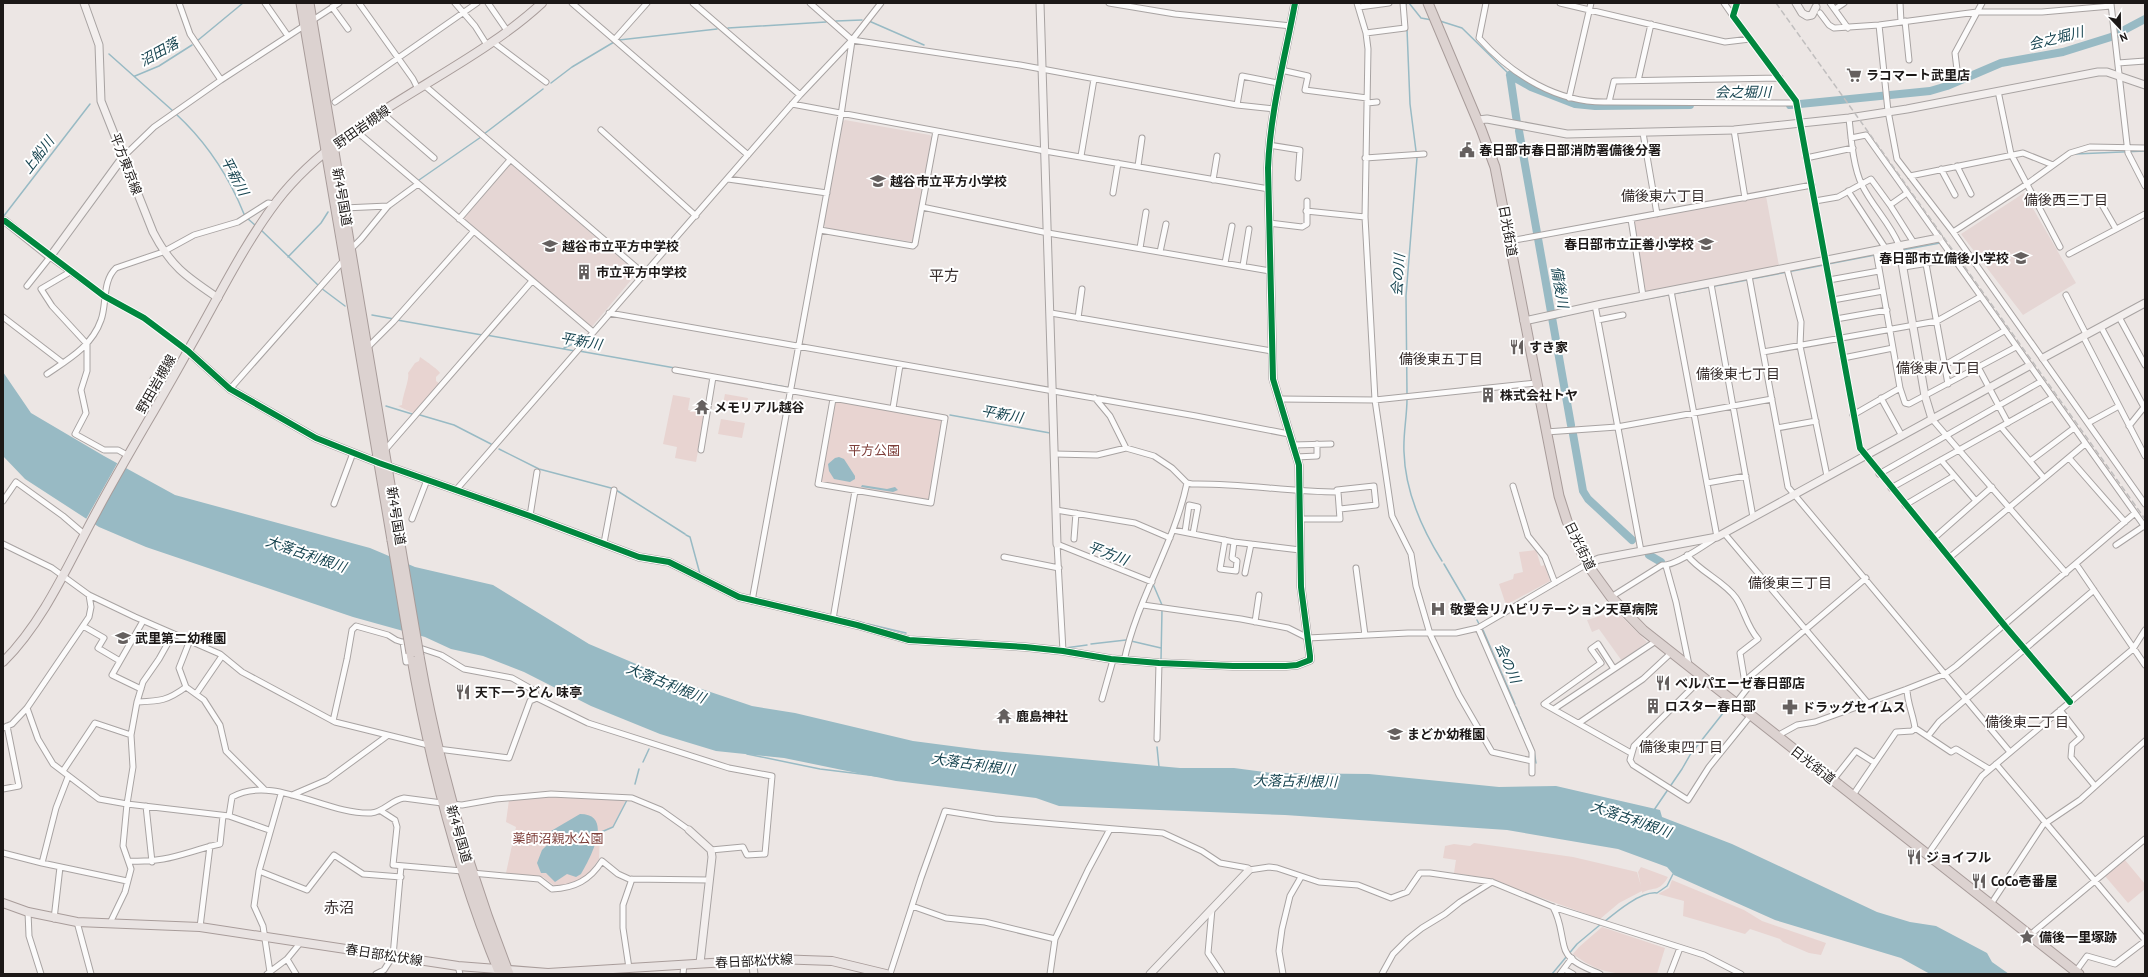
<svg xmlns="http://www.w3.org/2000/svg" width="2148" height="977" font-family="'PT Sans','Noto Sans JP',sans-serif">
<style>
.built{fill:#e5d6d4}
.green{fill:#e8d4d1}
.water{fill:#98bac4}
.pier{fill:#ece6e4}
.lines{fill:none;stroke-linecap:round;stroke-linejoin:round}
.stream{stroke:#98bac4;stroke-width:1.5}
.river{stroke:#98bac4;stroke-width:8}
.street-casing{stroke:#a8a3a2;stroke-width:7}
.secondary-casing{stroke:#a8a3a2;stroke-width:9}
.primary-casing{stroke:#a89c9a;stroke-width:10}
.highway-casing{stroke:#a89c9a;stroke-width:11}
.street{stroke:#fcfbfb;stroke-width:5}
.secondary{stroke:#f3efee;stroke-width:7}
.primary{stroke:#e9e3e2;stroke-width:8}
.highway{stroke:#dcd2d0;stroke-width:9}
.rail{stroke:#c0bebe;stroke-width:1.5;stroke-dasharray:6 3;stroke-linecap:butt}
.highway-bridge-casing{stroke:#a89c9a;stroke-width:11;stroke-linecap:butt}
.highway-bridge{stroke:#dcd2d0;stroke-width:9}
.cycleway-casing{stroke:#fff;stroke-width:8}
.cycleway{stroke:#00873e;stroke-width:6}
.labels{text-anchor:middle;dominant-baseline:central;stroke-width:4;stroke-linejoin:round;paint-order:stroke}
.poi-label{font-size:13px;font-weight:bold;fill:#1c1817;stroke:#fff;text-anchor:start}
.street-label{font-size:13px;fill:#1c1817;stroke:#fff}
.park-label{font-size:13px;fill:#7d3e39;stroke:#fff}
.water-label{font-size:14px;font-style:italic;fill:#194652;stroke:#fff}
.neighbourhood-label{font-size:14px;fill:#372d2c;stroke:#fff}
.quarter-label{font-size:15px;fill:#372d2c;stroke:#fff}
</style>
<rect width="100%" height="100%" fill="#ece6e4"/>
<path class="built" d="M845,120L930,135L932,138L913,242L826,228L824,225L842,122Z
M510,165H513L637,273L590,329L464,218Z
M2024,193L2076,283L2023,315L1961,234Z
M1766,196L1779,266L1646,293L1633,221Z
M1616,611L1647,642L1622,661L1599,629L1592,632L1587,620Z"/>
<path class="green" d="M420,357C423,359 439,370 440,373L436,377V381L440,384L413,413L398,406L402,405C402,396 410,379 408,373L415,363L419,361Z
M725,394L748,398L746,407L723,404Z
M673,395L690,398L688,410L705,413L696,462L675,458L677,447L663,444Z
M833,399L945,418L931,503L818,484Z
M721,419L745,423L742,438L718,434Z
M1536,550L1541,566L1545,565L1550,581L1506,605L1499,584L1513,579L1514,574L1523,572L1519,552Z
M551,796L627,798L613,827L600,832L599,859L586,877L566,885L556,887L543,877L506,873L516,827L506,822L509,800Z
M1474,843L1573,857L1637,872L1641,886L1638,872L1641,867L1668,877C1659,893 1653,886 1642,893V891L1619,903L1600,919L1487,878L1454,873L1456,860L1443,858L1445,846L1454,844L1470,846Z
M2125,860L2145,884V889L2128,903L2105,876Z
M1672,880L1744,910L1762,921L1826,943L1821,955L1809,953L1783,942L1780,939L1750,929L1745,934L1683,916L1684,901L1658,894L1669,888Z
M1602,927L1665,948L1657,974C1622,974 1603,977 1573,954L1579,947Z"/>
<path class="water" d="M3,372L31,413L104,456L175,495L370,548L415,567L493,585L589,644L669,678L752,706L795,713L913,741L982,750L1180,768H1234L1272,773L1369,774L1499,787L1556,786L1660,810L1662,817L1732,844L1877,912L1910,922L1936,926L1987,953L1992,962L2009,974H1930L1901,958L1775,920L1674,875L1667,867L1618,849L1507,830L1285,815L1059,806L1036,798L896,781L784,758L716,751L660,734L591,706L524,672L483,656L451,649L425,637L353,617L146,547L99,527L25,479L3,456Z
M839,457L844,459L855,476V479L850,482L834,479L829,471L828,464L835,458Z
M862,485L887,489L895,487L898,490L893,492L861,487Z
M580,814C615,814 589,860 581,874L576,877L567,874L555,882L546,873H541L537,863L542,850L549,843L547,838L551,831Z"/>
<path class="pier" d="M118,462L124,466L91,525L85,521Z"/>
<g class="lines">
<path class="stream" d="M1409,3L1421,18L1432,20
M1406,5V3
M836,21L862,20
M869,21L924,45
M1440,21L1462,28L1510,75
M728,28L826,22
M1407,29L1410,104L1416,151
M619,40L717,29
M197,41L243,3
M109,54L173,111
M135,76L159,66L192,45
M551,83L572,67L614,42
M176,114C202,138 222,166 237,198C240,204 242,210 245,216
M484,134L543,89
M2075,154L2145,151
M419,180L481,137
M2031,184L2037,179
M403,192L413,185
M387,204L394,199
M3,217L90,104
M247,218L256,226
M261,230L319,286
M1902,250L1940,243
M1879,255L1897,251
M288,257L321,223L328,212
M1828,264L1875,255
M1751,279L1824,265
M321,288L345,306
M1598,308L1747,280
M372,315L394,319
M1553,319L1571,314
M397,320L482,335
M486,335L575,351
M564,348L584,339
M579,351L675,368
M768,384L786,387
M1407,394L1406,296L1417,158
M1407,399C1407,417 1403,434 1404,452C1405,490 1422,529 1442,561
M386,406L412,414
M420,415L454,425L491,444
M950,415L1050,433
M499,449L539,469L611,488
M616,490L685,534
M686,535L690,537L700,574
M1444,564L1475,617
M1153,584L1162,605
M804,609L810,610
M812,611H815
M818,612L827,614
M837,616L840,617
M844,618L864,623
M1477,620L1479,624
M868,624L906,633
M1483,630L1515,704
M944,639L986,641
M1131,641L1161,648
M1091,644L1126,640
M1065,648L1087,645
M1161,660L1162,610
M1516,707L1519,714
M1520,717L1525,729
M1527,734L1532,746
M1157,747L1159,767
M1534,751L1536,763
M747,754L820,769L877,776
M643,762L649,749
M635,784L639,769
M1654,810L1682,769L1690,755L1731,703
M599,833L613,827L627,800
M1604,922C1616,912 1641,891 1657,893L1667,886L1673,874
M1552,974L1577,944L1601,924"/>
<path class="river" d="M1510,75L1531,87L1575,104L1595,106L1690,105
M1510,75L1517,123
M1790,105L1930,91L1947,86L2001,63L2063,52L2111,37L2145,19
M1519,131L1571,425
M1573,434L1583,491L1588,499L1632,540
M1649,555L1661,562"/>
<g class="street-casing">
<path id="street" d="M179,3L190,34L221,80
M265,3L288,36
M359,3L413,79L418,89
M455,3L475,26L487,45
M488,3L508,32
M572,3L748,155
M693,3L800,95
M810,3L852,40L1020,65L1237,105L1274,109
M1109,3L1175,14L1291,26
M1357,3L1366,33L1368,49L1365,217L1375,400L1392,516L1411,554L1416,586L1430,634L1459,695L1492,752L1532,761
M1486,3L1479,38C1512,75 1558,104 1609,102L1614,81L1780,78
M1560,3L1725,42L1750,39
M1724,3L1733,16
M1737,3L1733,16L1796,101L1860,448L2005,626L2070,702
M1830,3L1848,28
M1900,3L1901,22
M2111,4L2128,153L2145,186
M332,7L348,29
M1359,7L1389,3
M1835,9L1844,3
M1820,13L1829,25L1834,28L1879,25L1977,12H2042L2111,6
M1905,21L1909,60
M1879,25L1888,111L1897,159L1953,232L2145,504
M1366,33L1405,28L1403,3
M615,39L647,3
M493,42L546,82
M2118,63L2145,61
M1281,70L1308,76L1305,90L1367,98
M1958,78L1955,53L1982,3
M1638,81L1651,24
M424,85L644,274
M1998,91L2011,154L2060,247
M1569,98L1591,3
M335,102L477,3
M1609,102L1796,103
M1367,103L1377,102
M792,104L1045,151L1269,189
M1237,105L1242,76L1278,83
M382,113L434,158
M1849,118C1851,137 1853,167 1862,185C1872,206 1890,223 1899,245
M601,130L696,216
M1734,130L1745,198
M356,131L593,332
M1643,133L1657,214
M1851,138L1866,135L2145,527
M1269,145L1300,150L1298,178
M1081,156L1094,79
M123,157L154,127L221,80L339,3
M1365,158L1424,154
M1806,158L1853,148
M1138,166L1142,138
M1957,166L1971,194
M1941,169L1955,195
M1910,176L2023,153L2053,165
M728,179L827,193
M1213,180L1217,156
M1848,191L1886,249
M1113,193L1118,163
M2097,196L2116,229
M1815,201L1838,197L1871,179L1890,205L1914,243
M1890,205L1907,193
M922,207L1048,233L1270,271
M344,208L388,206
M1306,211L1365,217
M459,219L510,160
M1631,219L1643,296
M1269,223L1302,227L1307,224V201
M820,230L913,246L915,244L936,131
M1953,232L2027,184L2070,153L2090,147L2145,148
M1510,241L1812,185
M1140,248L1146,212
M351,249L361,239L388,206L418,184
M1876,251L1900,388L1905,403L1909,404L2016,347
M1160,252L1166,224
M2069,254L2145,214
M1225,263L1232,226
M1926,264L1948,384
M1243,266L1249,229
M1904,267L1953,259
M1787,269L1801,322L1800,346L1827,476
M70,272L41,289L52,306L87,344V371L81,390L86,413L75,434L104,450H118L127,455
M1749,276L1788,487L2010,752
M1829,280L1879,271
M1711,284L1753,517
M27,286L50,257L104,296L144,318L188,351
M2066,295L2086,334
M1833,300L1883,291
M1595,305L1641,551
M609,313L1196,416L1289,434
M1051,313L1272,351
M3,317L63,363
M2119,317L2145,365
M1078,318L1082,289
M1836,319L1887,310
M1598,320L1623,315
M2101,327L2145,409
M2083,336L2145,456
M368,347L393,322L473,232
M1763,352L1937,321L1980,297
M1843,358L1893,348
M1945,365L2004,331
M1978,367L2008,423
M675,370L945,418L931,503L818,484L833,399
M47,374C69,359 92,346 101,320C107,304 102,281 116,268L163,252L194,235L238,222L268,203L275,204
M153,379L167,389
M230,389L344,260
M1095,398L1110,416L1126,448
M1881,398L1902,436
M1280,399L1375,400L1536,383
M893,408L900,365
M1853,415L1900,388
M1932,419L2066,573
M2088,423L2119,406
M2129,426L2145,406
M2001,427L2044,478
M1777,428L1816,421
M1546,432L1617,427L1772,399
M1293,445L1331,444
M385,450L532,281
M701,450L713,377
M1055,454L1097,455L1126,448L1154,456L1172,468L1187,483L1192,484C1241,483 1289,492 1338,492L1337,490L1374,486L1376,505L1340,509
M1296,457L1317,456V444
M2069,458L2125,522
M1941,460L1976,501
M2030,461L2074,428
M1879,474L2040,382
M1707,483L1746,476
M1513,486L1528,536L1545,557L1555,583
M1891,488L2052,398
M456,490L800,95L852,40L881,3
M3,501L16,482L63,516L84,534
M334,504L353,453
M1905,505L1954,476
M1056,510L1135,523L1170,538
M530,516L537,472
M412,519L427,480
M1300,519H1340L1338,492
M1173,530L1234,542L1300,550
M1185,532L1189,505L1198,507L1193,534
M1724,533L1867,702
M1074,539L1076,513
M1933,539L1992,487
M1225,540L1220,569L1236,571L1237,561L1232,558L1234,542
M604,543L614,490
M3,544L52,568L89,595L135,617L220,654L242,672L335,722L428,745
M2116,545L2144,526
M1687,555C1700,572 1724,581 1736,598C1745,611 1746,625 1758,639L1740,653L1744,677L1750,685L1736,703
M1004,557L1059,568
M1949,558L2085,444
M2076,564L2145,665
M1666,566L1676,602L1689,665
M1356,568L1365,635
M1245,573L1251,544
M1611,597L1662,565C1674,567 1706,544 1717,537L1671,291
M752,601L841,115L852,41
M1143,605L1241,619L1288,628L1308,638L1408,633H1456L1478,628L1587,564
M833,619L855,491
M1255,622L1259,595
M83,626L104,638L98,648L120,661
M1478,628L1532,752V773
M190,640L179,668L186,687L204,700L220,725L226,751L264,789
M403,642L406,662L413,661
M1063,651L1057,544L1152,582
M1124,661C1137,599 1174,545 1187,483
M1614,669L1598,644L1591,649L1601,663L1544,704L1631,753
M1703,677L1634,746L1630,760L1633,765L1688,800L1709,767L1751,715
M1746,680L1866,578
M141,689L112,675L143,621
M1907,689C1907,702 1913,714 1915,728L1951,752L1956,749L1989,769
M196,694L222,656
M1102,699L1113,660
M137,702C160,701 167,701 186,687
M27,708L38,739L53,764L99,799L127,804L229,816L269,830
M1554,709L1656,641
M2060,710L2081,737L2072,745L2071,757L2095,786
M333,721L347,659L352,630L356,626L388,635L396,640L441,655L464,669L512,678L535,691L537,698L588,723L729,768L772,776L765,854L747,855L743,847L711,850
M1579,723L1643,679L1671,653
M3,728L12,724L27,708L89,617L91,607L89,595
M1777,736L1797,725L1815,722L1907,689L1945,674L1956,666L2135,513
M1928,736L1939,722L2094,590
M1157,739L1159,663
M438,749L509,758L530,701L537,698
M1996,764L2145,940
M63,771L95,723L131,735
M1833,780L1856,751L1875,763
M3,789L19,786L7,726
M292,795L327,780L387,736
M1853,795L1896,732L1912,731L1915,728
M450,804L462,805L496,799L551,794L632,798L661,810L689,830
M146,806L152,862
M381,811L395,820L397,827L393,865L462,871
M229,816L232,797C273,774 327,815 371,813C384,812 391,800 404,798L442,803
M3,853L42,863L127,881
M1928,854L1982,776L2133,649L2145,630
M129,861C167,863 185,852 220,844L223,816
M42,863L56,808L68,777
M259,871L307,890L334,855L363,874L401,877
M472,873L539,879L552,889C575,888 590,880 602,861L618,874L629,879L709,880
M1991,904L2043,825L2080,800L2145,741
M912,906L946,918L985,922L1055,939
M1553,907C1561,922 1560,930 1564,946C1567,962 1587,968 1600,974
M1212,909L1208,953L1222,974
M28,912L29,936L41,974
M54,919L60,867
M77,922L91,974
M110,923L125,892L131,869L123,846L127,804L133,767L131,735L137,702L143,682L159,659L173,634
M200,927L210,846
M2030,935L2145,839
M287,959L296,974
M458,966L460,974
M629,968L623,928V905L632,879
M1564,969L1573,974
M2076,971L2087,956L2115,964L2145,941
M270,972L263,926L254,906L259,871L281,794
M267,974L287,959L301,942
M376,974L384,970L393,956L401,866
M683,974L684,964
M890,974L921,878L945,811L995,819L1163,833L1202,851L1220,863L1248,868L1249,870L1269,867L1277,868L1319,882L1358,885L1391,898L1407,892L1420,873H1430L1492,882L1553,907L1704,955L1741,974
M1050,974L1055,939L1088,870L1110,829
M1283,974L1279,951L1282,929L1290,896L1301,877
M1382,974L1393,954L1408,939L1422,928L1445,914L1460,902L1492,882
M1560,974L1572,958
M1670,974L1680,948"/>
</g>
<g class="secondary-casing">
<path id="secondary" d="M84,3L99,45L101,101L153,232C171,267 187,277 218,298
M1040,3L1057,544
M1796,3L1802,13L1807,16L1812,15L1816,7
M1478,120L1487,119L1567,134L1734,130L1849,118L1907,109L2098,72H2107L2145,85
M5,221L50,257L123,157
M1899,245L1925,396L1932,419
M1524,321L1602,304L1939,238
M188,351L230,389L316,438L379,463L530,516L639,557L669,562L739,597L857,625L909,640L1025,647L1063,651L1111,659L1159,663L1233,666H1286L1297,665L1310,660V656L1301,587L1299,465L1273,379L1268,168C1270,112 1285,58 1295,3
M2043,358L2145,303
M1587,564L1599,559L1717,537L2029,366
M689,830L711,850L712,857L700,963
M752,960L754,974
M1150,974L1249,870"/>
</g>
<g class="primary-casing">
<path id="primary" d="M3,662C45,620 69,562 97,511C127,455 160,402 190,347C218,298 243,246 277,201C343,115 463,76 542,3
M3,903L28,912L77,922L200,927L458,966L548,973L776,959L832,961L886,974"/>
</g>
<g class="highway-casing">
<path id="highway" d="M301,3L392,540
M309,3L400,544
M1428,3L1481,129L1495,167L1559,496L1567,521L1587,564L1611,597L1643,630L2079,974
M411,653C430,763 457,870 500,974
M419,656C439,768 467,868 509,974"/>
</g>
<use href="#street" class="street"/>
<use href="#secondary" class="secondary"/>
<use href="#primary" class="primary"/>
<use href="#highway" class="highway"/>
<path class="rail" d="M1776,3L2145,519"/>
<g class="highway-bridge-casing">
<path id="highway-bridge" d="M392,540L411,653
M400,544L419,656"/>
</g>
<use href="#highway-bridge" class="highway-bridge"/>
<g class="cycleway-casing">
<path id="cycleway" d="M1737,3L1733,16L1796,101L1860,448L2005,626L2070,702
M5,221L104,296L144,318L188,351L230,389L316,438L379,463L530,516L639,557L669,562L739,597L857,625L909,640L1025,647L1063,651L1111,659L1159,663L1233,666H1286L1297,665L1310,660V656L1301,587L1299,465L1273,379L1268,168C1270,112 1285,58 1295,3"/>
</g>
<use href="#cycleway" class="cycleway"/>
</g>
<defs>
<g id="supermarket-bare" transform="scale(1.2)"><path d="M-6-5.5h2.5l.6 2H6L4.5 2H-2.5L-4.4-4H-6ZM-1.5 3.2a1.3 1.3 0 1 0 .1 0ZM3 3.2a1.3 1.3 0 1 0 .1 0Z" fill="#65605f" stroke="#fff" stroke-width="2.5" paint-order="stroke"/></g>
<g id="civic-bare" transform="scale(1.2)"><path d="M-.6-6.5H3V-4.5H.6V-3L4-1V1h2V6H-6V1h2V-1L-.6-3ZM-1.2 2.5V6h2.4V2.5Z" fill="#65605f" stroke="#fff" stroke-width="2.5" paint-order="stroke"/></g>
<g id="school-bare" transform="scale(1.2)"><path d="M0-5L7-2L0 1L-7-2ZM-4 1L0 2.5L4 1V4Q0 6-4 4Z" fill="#65605f" stroke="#fff" stroke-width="2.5" paint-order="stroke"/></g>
<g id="building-bare" transform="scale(1.2)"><path d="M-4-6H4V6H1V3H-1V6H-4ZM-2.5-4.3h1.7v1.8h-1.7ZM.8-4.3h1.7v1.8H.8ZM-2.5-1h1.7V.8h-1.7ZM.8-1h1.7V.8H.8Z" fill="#65605f" stroke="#fff" stroke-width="2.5" paint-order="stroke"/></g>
<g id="restaurant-bare" transform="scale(1.2)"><path d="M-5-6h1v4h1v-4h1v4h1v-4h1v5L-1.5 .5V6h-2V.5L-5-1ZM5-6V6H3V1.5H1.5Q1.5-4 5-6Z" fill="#65605f" stroke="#fff" stroke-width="2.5" paint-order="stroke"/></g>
<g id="temple-bare" transform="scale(1.2)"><path d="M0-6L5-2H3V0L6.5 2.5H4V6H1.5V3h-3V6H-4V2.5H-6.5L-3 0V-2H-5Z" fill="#65605f" stroke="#fff" stroke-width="2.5" paint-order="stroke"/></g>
<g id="hospital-bare" transform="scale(1.2)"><path d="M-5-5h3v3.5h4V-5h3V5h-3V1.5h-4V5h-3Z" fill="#65605f" stroke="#fff" stroke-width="2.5" paint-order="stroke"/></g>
<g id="pharmacy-bare" transform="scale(1.2)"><path d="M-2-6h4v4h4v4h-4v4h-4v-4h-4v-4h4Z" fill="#65605f" stroke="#fff" stroke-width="2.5" paint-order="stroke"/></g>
<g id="sight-bare" transform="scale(1.2)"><path d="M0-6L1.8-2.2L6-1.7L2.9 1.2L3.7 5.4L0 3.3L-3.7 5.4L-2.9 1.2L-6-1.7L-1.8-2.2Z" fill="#65605f" stroke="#fff" stroke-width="2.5" paint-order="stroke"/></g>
</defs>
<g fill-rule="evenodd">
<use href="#supermarket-bare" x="1854" y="75"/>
<use href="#civic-bare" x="1467" y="150"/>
<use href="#school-bare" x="878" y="181"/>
<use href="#school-bare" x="1706" y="244"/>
<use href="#school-bare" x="550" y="246"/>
<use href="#school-bare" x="2021" y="258"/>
<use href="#building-bare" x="584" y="272"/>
<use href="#restaurant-bare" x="1517" y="347"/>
<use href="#building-bare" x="1488" y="395"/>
<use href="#temple-bare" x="702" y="407"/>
<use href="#hospital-bare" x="1438" y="609"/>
<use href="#school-bare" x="123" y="638"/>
<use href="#restaurant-bare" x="1663" y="683"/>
<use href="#restaurant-bare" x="463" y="692"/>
<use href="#building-bare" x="1653" y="706"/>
<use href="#pharmacy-bare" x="1790" y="707"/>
<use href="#temple-bare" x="1004" y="716"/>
<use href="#school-bare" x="1395" y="734"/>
<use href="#restaurant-bare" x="1914" y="857"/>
<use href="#restaurant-bare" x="1979" y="881"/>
<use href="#sight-bare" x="2027" y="937"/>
</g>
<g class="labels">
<g class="poi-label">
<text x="1866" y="75">ラコマート武里店</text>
<text x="1479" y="150">春日部市春日部消防署備後分署</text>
<text x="890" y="181">越谷市立平方小学校</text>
<text x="1694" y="244" text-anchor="end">春日部市立正善小学校</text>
<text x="562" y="246">越谷市立平方中学校</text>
<text x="2009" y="258" text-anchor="end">春日部市立備後小学校</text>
<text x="596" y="272">市立平方中学校</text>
<text x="1529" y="347">すき家</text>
<text x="1500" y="395">株式会社トヤ</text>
<text x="714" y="407">メモリアル越谷</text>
<text x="1450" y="609">敬愛会リハビリテーション天草病院</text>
<text x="135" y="638">武里第二幼稚園</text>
<text x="1675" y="683">ベルパエーゼ春日部店</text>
<text x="475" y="692">天下一うどん 味亭</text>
<text x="1665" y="706">ロスター春日部</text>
<text x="1802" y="707">ドラッグセイムス</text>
<text x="1016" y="716">鹿島神社</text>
<text x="1407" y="734">まどか幼稚園</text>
<text x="1926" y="857">ジョイフル</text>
<text x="1991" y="881">CoCo壱番屋</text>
<text x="2039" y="937">備後一里塚跡</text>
</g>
<g class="street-label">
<text transform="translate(362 127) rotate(-35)">野田岩槻線</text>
<text transform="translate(126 164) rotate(69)">平方東京線</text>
<text transform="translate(342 197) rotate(80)">新4号国道</text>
<text transform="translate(1508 231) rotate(80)">日光街道</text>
<text transform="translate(156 384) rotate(-60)">野田岩槻線</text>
<text transform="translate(396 516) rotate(81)">新4号国道</text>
<text transform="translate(1580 546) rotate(64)">日光街道</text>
<text transform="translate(1813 765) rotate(38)">日光街道</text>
<text transform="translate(459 834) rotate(74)">新4号国道</text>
<text transform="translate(384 955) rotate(9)">春日部松伏線</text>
<text transform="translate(754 961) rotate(-3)">春日部松伏線</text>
</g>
<g class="park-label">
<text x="874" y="450">平方公園</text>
<text x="558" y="838">薬師沼親水公園</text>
</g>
<g class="water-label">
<text transform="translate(2056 38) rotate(-14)">会之堀川</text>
<text transform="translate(159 52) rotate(-29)">沼田落</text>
<text x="1743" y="92">会之堀川</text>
<text transform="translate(38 155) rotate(-53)">上船川</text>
<text transform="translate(235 176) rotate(62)">平新川</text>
<text transform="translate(1398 275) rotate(-86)">会の川</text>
<text transform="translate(1560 287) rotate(80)">備後川</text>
<text transform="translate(581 341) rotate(10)">平新川</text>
<text transform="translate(1002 414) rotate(10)">平新川</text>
<text transform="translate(1108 553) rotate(21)">平方川</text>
<text transform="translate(306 554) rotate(19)">大落古利根川</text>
<text transform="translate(1508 663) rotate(66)">会の川</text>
<text transform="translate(666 683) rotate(22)">大落古利根川</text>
<text transform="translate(973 764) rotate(8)">大落古利根川</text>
<text transform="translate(1295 781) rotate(1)">大落古利根川</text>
<text transform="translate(1631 819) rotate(19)">大落古利根川</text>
</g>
<g class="neighbourhood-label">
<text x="1663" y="196">備後東六丁目</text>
<text x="2066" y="200">備後西三丁目</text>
<text x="1441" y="359">備後東五丁目</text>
<text x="1938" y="368">備後東八丁目</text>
<text x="1738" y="374">備後東七丁目</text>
<text x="1790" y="583">備後東三丁目</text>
<text x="2027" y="722">備後東二丁目</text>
<text x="1681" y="747">備後東四丁目</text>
</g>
<g class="quarter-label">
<text x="944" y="275">平方</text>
<text x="339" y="907">赤沼</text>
</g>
</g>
<rect width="2148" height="977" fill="none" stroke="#1c1817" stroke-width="8"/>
<g transform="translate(2120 28) rotate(158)" stroke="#ffffff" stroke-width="3" paint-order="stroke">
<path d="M0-3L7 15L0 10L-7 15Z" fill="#1c1817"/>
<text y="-6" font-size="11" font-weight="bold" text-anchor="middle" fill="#1c1817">N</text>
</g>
</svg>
